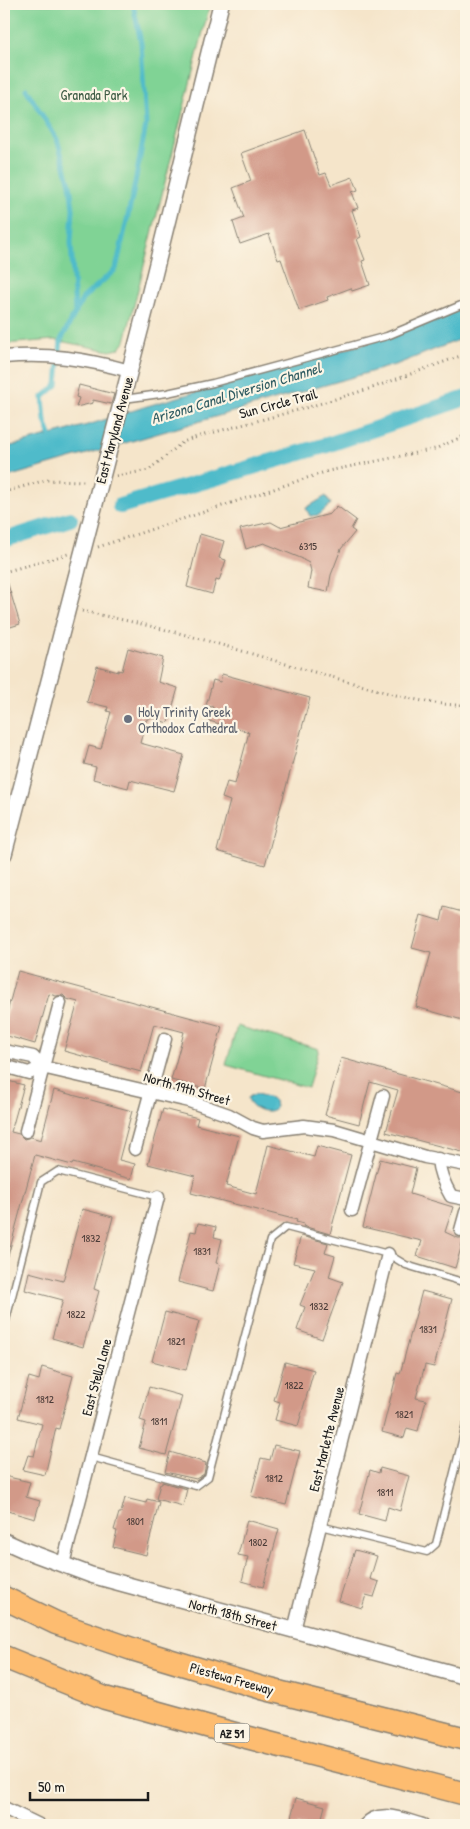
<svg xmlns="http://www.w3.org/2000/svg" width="470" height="1829" font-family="'Patrick Hand',sans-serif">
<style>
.green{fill:#80d395;stroke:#4e7858}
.water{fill:#4fbbca;stroke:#366c73}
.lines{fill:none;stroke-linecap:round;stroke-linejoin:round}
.stream{stroke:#4fbbca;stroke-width:5}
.canal{stroke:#4fbbca;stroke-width:16}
.building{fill:#d29988}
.service-casing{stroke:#888073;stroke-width:9}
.minor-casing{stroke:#888073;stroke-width:15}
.tertiary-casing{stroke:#888073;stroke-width:18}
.motorway-casing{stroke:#888073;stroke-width:25}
.path{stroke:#888073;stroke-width:3;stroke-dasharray:1 4;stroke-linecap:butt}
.service{stroke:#fff;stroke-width:6}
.minor{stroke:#fff;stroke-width:12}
.tertiary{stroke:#fff;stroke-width:15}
.motorway{stroke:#fdbc70;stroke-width:22}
.worship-dot{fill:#6b7280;stroke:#fcf5e5;stroke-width:2}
.labels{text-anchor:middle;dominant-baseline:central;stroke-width:4.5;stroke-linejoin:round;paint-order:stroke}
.number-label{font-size:11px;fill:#4a3b37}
.shield{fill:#fcf5e5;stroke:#5f5d58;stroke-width:1}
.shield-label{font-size:12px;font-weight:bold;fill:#1c1c1c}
.park-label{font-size:14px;fill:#3f5c46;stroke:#fcf5e5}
.street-label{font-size:14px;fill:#1c1c1c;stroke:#fcf5e5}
.worship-label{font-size:14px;fill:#5b616d;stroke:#fcf5e5;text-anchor:start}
.water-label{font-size:15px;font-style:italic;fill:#305c62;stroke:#fcf5e5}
</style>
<rect width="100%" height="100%" fill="#fcf5e5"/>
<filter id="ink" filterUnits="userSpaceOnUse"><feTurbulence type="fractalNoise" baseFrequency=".02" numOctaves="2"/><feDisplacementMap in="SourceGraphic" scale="10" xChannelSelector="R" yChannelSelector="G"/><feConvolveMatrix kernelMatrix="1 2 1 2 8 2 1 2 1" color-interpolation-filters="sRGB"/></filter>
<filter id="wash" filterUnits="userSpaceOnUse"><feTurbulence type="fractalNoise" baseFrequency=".0096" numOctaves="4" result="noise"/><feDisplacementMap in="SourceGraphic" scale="20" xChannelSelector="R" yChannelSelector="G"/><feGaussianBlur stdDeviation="1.12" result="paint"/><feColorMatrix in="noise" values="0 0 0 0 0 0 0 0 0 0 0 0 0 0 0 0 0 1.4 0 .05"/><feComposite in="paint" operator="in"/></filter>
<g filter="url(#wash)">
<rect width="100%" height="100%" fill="#f5e5ca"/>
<path class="green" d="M4,4H210L125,341L119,349L110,351L54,340L4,344Z
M237,1026L319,1049L308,1088L226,1065Z"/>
<path class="water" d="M466,306V337L398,364L4,478V448L91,424L147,406L381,339Z
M326,496L331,504L319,515L310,516L306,508Z
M257,1094L271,1098L275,1102L276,1107C269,1116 250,1109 248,1098L252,1095Z"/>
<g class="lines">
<path class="stream" d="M26,89L57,139L70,184L73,209L71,242L75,312
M52,440L45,421L43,397L57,385L61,340L83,298L116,269L133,193L146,125L141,43L133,4"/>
<path class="canal" d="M120,506L327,445L466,398
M4,540L70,519"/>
</g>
<g id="blocks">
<path class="building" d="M305,130L320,175L326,173L331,185L353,177L358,190L352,192L358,208L352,210L361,237L357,239L365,260L362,261L370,285L352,291L351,288L327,297L328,300L299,310L281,259L278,260L269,234L240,244L233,222L244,218L233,188L251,181L241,153Z
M79,385L114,394L111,404L93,400V403L76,407L79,398L76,397Z
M337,506L356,520L351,529L355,532L341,549L331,575L328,592L308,588L311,571L309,563L303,560V559L264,543L246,549L240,529L271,522L280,527L330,514Z
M200,534L224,541L219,558L226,560L219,581L216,580L212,594L187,587Z
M4,581H7L20,624L4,629Z
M128,648L163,658L158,682L178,688L168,723L148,717L147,720H146L140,743L184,755L174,791L130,780L128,788L93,779L96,767L84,764L89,746L101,749L111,712L107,711L108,707L87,702L97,666L118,672V670L122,671Z
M222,674L310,698L265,865L217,851L230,801L222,798L227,782L235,784L249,732L209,721L213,707L206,706L213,680L220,682Z
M444,907L466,913V1021L416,1007L431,953L412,948L421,915L441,921Z
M18,971L222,1026L205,1089L171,1080L184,1032L154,1024L141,1072L64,1051L78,1002L67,999L63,995L56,996L49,994L35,1044L4,1035V1024Z
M341,1058L466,1093V1153L386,1132L398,1090L370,1082L359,1124L325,1115Z
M4,1080L24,1085L11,1132L19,1134L24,1139L31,1137L41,1140L54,1090L132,1111L119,1160L135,1164L131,1179L73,1163L72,1165L35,1155L8,1256H4Z
M163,1109L198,1118L196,1125L239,1136L226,1186L256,1194L268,1145L314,1157L317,1146L351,1155L330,1234L303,1226L304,1224L296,1222L297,1220L191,1193L195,1176L148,1164Z
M380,1159L416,1168L410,1194L453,1207L445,1232L458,1238H464L455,1268L417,1256L422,1241L363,1227Z
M82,1209L113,1217L94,1289L99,1291L83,1347L52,1338L63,1300L25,1290L29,1272L63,1281Z
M198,1223L216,1227L214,1237L222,1239L216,1263L220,1264L213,1291L178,1282L191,1231L196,1232Z
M301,1236L328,1243L325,1253L335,1256L329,1277L343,1282L322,1339L297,1330L305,1307L300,1305L315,1268L293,1263Z
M422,1291L452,1299L434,1367L425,1365L416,1398L426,1400L418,1431L407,1428L404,1438L382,1432L397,1373L400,1374Z
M165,1312L199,1321L186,1370L152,1361Z
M285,1362L314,1370L298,1426L275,1420L280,1402L274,1400Z
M42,1367L73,1376L59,1429L56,1428L45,1475L23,1470L28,1455L34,1456L42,1424L18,1418L29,1377L39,1380Z
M149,1387L182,1396L166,1455L139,1448L146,1422L140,1420Z
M274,1445L300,1451L286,1505L251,1496L261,1458L270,1460Z
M170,1452L206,1463L204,1474L196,1479L165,1472Z
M380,1468L409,1476L400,1511L388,1507L385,1521L359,1514L370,1470L379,1473Z
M4,1476L30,1482L26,1497L40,1501L35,1519L4,1510Z
M162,1482L187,1489L183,1506L156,1499L160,1484H162Z
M125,1498L146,1503L147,1499L159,1502L146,1555L113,1547L117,1531L114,1530L119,1513H121Z
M247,1520L279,1529L263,1587L242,1581L248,1557L238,1555Z
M355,1550L377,1556L370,1579L379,1582L374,1597L366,1595L362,1608L339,1601Z
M296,1798L325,1806L320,1825H289Z"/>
</g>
</g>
<g filter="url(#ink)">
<use href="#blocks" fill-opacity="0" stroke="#888073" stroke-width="1"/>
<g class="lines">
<g class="service-casing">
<path id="service" d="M124,399L167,393L213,383L387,336L466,303
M4,1328L41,1182L58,1171L158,1197
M91,1457L196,1486L208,1477L270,1240L286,1227L388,1254L406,1265L466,1283
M320,1526L427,1552L436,1544L466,1425"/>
</g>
<g class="minor-casing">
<path id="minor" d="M4,357C50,353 85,359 130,371
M4,1051L33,1057L42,1067
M4,1066L29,1073L42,1067L189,1101L229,1115L253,1128L263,1131L304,1126L334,1130L425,1157L466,1165
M26,1131L60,1003
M135,1149L165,1039
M438,1159C439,1173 444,1184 451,1196L466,1199
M352,1210L383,1096
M461,1230L466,1212
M63,1564L158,1197
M294,1630L388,1254
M4,1808L39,1825
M365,1825C379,1808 404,1820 423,1825"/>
</g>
<g class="tertiary-casing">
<path id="tertiary" d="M4,854L147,304L221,4
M4,1541L24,1550L91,1575L466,1677"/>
</g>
<g class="motorway-casing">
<path id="motorway" d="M4,1598L56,1623L132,1649L262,1688L466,1739
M4,1657L105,1698L246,1737L466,1794"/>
</g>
<path class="path" d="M116,476L149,470L183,442L200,436L302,409L372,388L466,354
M4,492L46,480L86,481
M98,547L328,471L435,449L466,435
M4,572L68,554
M82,611C124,620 166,629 208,641C253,654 298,668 343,680C383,691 425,706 466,705"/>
<use href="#service" class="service"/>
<use href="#minor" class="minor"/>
<use href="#tertiary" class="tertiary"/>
<use href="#motorway" class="motorway"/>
</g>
</g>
<circle class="worship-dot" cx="128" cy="719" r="5"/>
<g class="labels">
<g class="number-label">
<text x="308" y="546">6315</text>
<text x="91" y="1238">1832</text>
<text x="202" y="1251">1831</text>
<text x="319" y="1306">1832</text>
<text x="76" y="1314">1822</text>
<text x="428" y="1329">1831</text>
<text x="176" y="1341">1821</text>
<text x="294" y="1385">1822</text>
<text x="45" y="1399">1812</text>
<text x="404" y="1414">1821</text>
<text x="159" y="1421">1811</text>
<text x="274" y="1478">1812</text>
<text x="385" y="1492">1811</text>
<text x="135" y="1521">1801</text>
<text x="258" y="1542">1802</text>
</g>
<rect class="shield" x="214.5" y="1723.5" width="35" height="19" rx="4"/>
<g class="shield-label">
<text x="232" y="1733">AZ 51</text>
</g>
<g class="park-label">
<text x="94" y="94">Granada Park</text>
</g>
<g class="street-label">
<text transform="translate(278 403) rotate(-15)">Sun Circle Trail</text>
<text transform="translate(114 430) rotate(-75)">East Maryland Avenue</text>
<text transform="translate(187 1088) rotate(16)">North 19th Street</text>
<text transform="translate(96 1377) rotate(-75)">East Stella Lane</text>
<text transform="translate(326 1439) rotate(-76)">East Marlette Avenue</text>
<text transform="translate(233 1614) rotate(15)">North 18th Street</text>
<text transform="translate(232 1678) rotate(16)">Piestewa Freeway</text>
</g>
<g class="worship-label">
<text x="138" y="711">Holy Trinity Greek<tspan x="138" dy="16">Orthodox Cathedral</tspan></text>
</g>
<g class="water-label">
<text transform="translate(236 393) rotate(-17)">Arizona Canal Diversion Channel</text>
</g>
</g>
<rect width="470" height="1829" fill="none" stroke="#fcf5e5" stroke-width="20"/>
<path d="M30 1792v8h118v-8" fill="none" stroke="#1c1c1c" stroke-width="2.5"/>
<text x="38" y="1792" font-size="15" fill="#1c1c1c" stroke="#fcf5e5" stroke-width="4" paint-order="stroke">50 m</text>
</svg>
